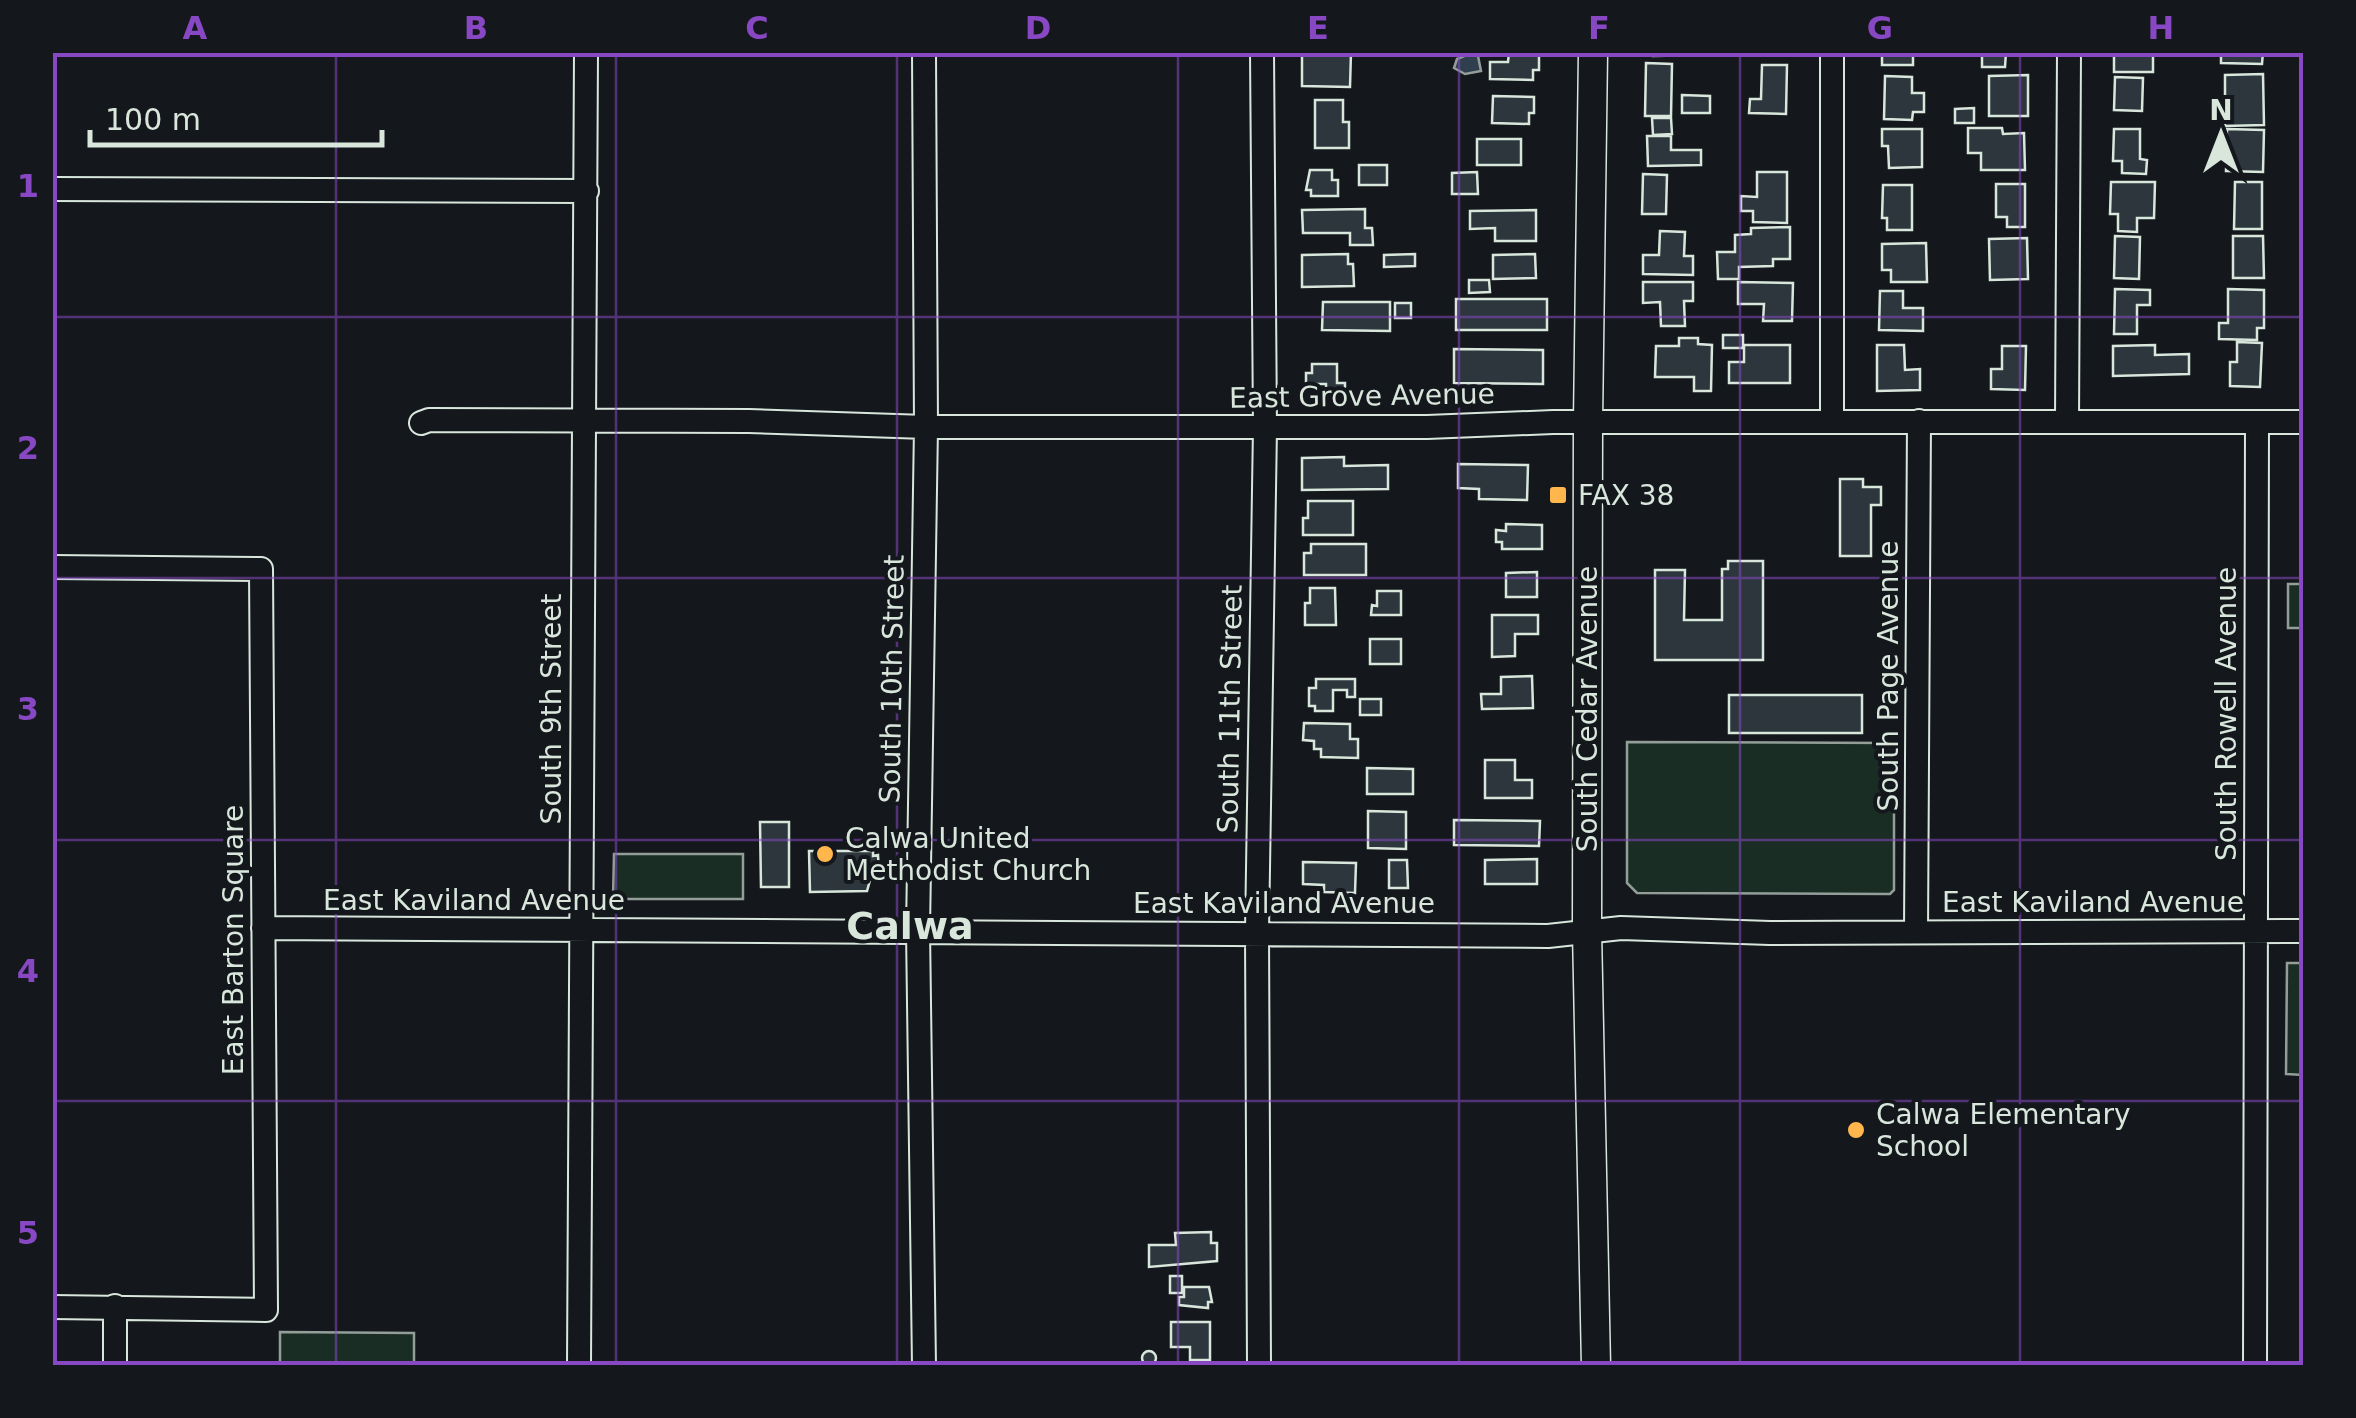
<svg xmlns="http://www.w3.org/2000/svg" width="2356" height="1418" font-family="'DejaVu Sans',sans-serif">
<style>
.green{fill:#1a2d24;stroke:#939e99;stroke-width:2.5}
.water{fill:#2f3f4d;stroke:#939e99;stroke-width:2.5}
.building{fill:#2c363c;stroke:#d8e6dc;stroke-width:2.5}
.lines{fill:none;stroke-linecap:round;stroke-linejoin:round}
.minor-casing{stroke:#d8e6dc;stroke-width:26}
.major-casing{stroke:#d8e6dc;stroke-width:31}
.minor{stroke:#14181c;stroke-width:22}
.major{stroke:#14181c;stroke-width:28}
.grid{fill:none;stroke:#8948c3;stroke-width:2.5;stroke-opacity:0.55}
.poi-dot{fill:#ffb74d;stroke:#14181c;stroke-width:4}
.labels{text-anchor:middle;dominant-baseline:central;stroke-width:8;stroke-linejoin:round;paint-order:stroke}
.street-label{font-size:28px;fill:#d8e6dc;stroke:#14181c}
.poi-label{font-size:28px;fill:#d8e6dc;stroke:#14181c;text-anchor:start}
.district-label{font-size:38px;font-weight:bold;fill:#d8e6dc;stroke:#14181c}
.neatline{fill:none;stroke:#8948c3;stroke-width:4}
.grid-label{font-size:32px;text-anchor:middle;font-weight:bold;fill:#8948c3}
</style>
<rect width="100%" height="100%" fill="#14181c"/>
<path class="green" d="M2288,584H2303V628H2288Z
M1627,742L1894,743V890L1890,894L1637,893L1627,883Z
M614,854H743V899H613Z
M2287,963H2303V1075L2286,1074Z
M280,1332L414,1333V1365H280Z"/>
<path class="water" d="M1469,54L1478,56L1481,71L1465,74L1454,68L1457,59Z"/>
<path class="building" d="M1302,52H1351L1350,87L1302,86Z
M1509,52H1539V70H1533V80L1490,79V62H1508Z
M1653,52H1712V55L1653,56Z
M1882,52H1913V65H1882Z
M1982,52H2006L2005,67H1982Z
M2114,52H2153V72H2114Z
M2221,52H2263L2262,64L2221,63Z
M1646,63L1672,64L1671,116H1645Z
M1762,65H1787L1786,114L1749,113L1750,99H1761Z
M2263,74L2264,125L2225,126V75Z
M2028,75V116H1989V76Z
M1885,76L1912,77V93H1924V112H1913L1912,120L1884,119Z
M2115,77L2143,78L2142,111L2114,110Z
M1682,95L1710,96V113H1682Z
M1493,96L1534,97V113H1529V124L1492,123Z
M1315,100H1343V122H1349V148H1315Z
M1974,108V123H1955V109Z
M1652,118H1671L1672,134L1653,135Z
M1968,128H2002L2003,134L2024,133L2025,170H1981V153H1968Z
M1882,129H1922V167L1889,168L1888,146H1882Z
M2114,129H2140V159L2147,160L2146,174L2122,173V161H2113Z
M2227,129L2264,130L2263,172L2226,171Z
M1647,136H1671V150H1701V165L1648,166Z
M1477,139H1521V165H1477Z
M1359,165H1387V185H1359Z
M1310,170H1332V180H1338V196H1311V190H1306Z
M1477,172L1478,194H1452V173Z
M1757,172H1787V223L1753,222V211H1741V196L1757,197Z
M1643,174L1667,175L1666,214H1642Z
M2111,182H2155L2154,218H2137V232L2118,231V214H2110Z
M2235,182H2262V229H2234Z
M1996,184H2025V227H2007V217H1996Z
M1883,185H1912V230H1887V218H1882Z
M1365,209V228H1372L1373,245H1350V233H1303L1302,210Z
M1536,210V241H1495V228L1470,229V211Z
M1790,227V259H1773V266L1739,267V279H1718L1717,252H1735V235L1751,234V228Z
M1660,231L1685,232L1684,256H1693V275L1643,274V255H1659Z
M2115,236L2140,237L2139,279L2114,278Z
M2233,236H2263L2264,278H2233Z
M2027,238L2028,279L1990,280L1989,239Z
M1926,243L1927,282H1891V270H1882V244Z
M1348,254V264H1353L1354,286L1302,287V255Z
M1415,254V266L1384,267V255Z
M1535,254L1536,278L1493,279V255Z
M1469,280H1489L1490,292L1469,293Z
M1643,282H1693V301H1684L1685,326H1661L1660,302L1643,303Z
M1738,282L1793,283L1792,321H1763L1764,304H1738Z
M2115,289L2150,290V305H2137V334H2114Z
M2228,289L2264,290V328H2257V340L2219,339V323H2228Z
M1880,291H1903V308H1923V331L1879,330Z
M1456,299H1547V330H1456Z
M1323,302H1390V331L1322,330Z
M1395,303H1411V318H1395Z
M1723,335H1743V348H1723Z
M1679,338H1698V344L1712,345L1711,391H1694V377H1655L1656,346H1679Z
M2237,342L2262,343L2260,387L2230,386V362H2237Z
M1744,345H1790V383H1729V362H1744Z
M1877,345H1904L1905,370L1920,369V390L1877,391Z
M2155,345V355L2189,354V374L2113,376V346Z
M2002,346H2026L2025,390L1991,389V369H2002Z
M1454,349L1543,350V384L1454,383Z
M1312,364H1337V383H1345V393H1326V384H1306V373H1312Z
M1344,457V466L1388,465V489L1302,490V458Z
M1458,464L1528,465L1527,500L1479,499V489L1458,488Z
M1840,479H1863V487H1881V505H1871V556H1840Z
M1308,501H1353V535H1303V518H1308Z
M1506,524L1542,525V549H1502V542H1496V530L1506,531Z
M1311,544H1366V575H1304V553H1311Z
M1728,561H1763V660H1655V570H1685L1684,620H1722V569H1728Z
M1537,572V597H1506V573Z
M1310,588H1335L1336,625H1305V603H1310Z
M1377,591H1401V615H1371L1372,605L1377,606Z
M1492,615H1538V634H1515V656L1492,657Z
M1370,639H1401V664H1370Z
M1532,676L1533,708L1482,709L1481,694H1501V677Z
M1316,679H1355V697H1347V690H1333V711H1315V706H1309V688H1316Z
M1729,695H1862V733H1729Z
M1360,699H1381V715H1360Z
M1304,723L1350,724V739H1358V758L1321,757V749H1314V741L1303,740Z
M1485,760H1515V780H1532V798H1485Z
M1367,768L1413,769V794H1367Z
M1368,811L1406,812V849L1368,848Z
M1454,820L1540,821L1539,846L1454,845Z
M760,822H789V887H761Z
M809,851H873V856L878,855L879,873H872L867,891L810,892Z
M1537,859V884H1485V860Z
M1389,860H1407L1408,888H1389Z
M1303,862L1356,863L1355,893L1324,892V885L1303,884Z
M1211,1232V1243H1217V1261L1149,1267V1245H1176L1175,1233Z
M1170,1276H1182V1293H1170Z
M1184,1287H1209L1212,1302H1208V1308L1179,1305V1297H1184Z
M1171,1322H1210V1360H1190V1347H1171Z
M1142 1358a7 7 0 1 1 14 0a7 7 0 1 1-14 0Z"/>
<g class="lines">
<g class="minor-casing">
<path id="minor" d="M52,189L587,191
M2067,421L2069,52
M1832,422V52
M421,423L429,420L749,421L926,427H1427L1553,422H2304
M52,567L261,569L266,1310L52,1307
M263,928L1548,936L1621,928L1770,933L2304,931
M1916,932L1919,421
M115,1306V1366
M579,1366L586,52
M924,1366L918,930L926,427L924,52
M1259,1366L1257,932L1265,427L1262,52
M2255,1366L2257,422"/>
</g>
<g class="major-casing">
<path id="major" d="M1593,52L1588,422L1587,931L1596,1366"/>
</g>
<use href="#minor" class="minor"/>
<use href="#major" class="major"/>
</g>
<path class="grid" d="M336,52V1366M616,52V1366M897,52V1366M1178,52V1366M1459,52V1366M1740,52V1366M2020,52V1366M52,317H2304M52,578H2304M52,840H2304M52,1101H2304"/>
<g class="poi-dot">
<rect x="1548" y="485" width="20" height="20" rx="5"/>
<circle cx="825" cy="854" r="10"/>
<circle cx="1856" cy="1130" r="10"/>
</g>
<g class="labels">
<g class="street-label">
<text transform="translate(1362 396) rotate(-1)">East Grove Avenue</text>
<text transform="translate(1888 676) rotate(-90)">South Page Avenue</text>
<text transform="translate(892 679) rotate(-89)">South 10th Street</text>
<text transform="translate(551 709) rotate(-90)">South 9th Street</text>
<text transform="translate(1230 709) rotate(-89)">South 11th Street</text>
<text transform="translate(1587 709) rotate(-90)">South Cedar Avenue</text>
<text transform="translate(2226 714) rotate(-90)">South Rowell Avenue</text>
<text x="474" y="900">East Kaviland Avenue</text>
<text x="2093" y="902">East Kaviland Avenue</text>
<text x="1284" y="903">East Kaviland Avenue</text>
<text transform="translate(233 940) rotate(-90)">East Barton Square</text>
</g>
<g class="poi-label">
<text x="1578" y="495">FAX 38</text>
<text x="845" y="838">Calwa United<tspan x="845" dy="32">Methodist Church</tspan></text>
<text x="1876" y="1114">Calwa Elementary<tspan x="1876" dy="32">School</tspan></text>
</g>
<g class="district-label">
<text x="910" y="926">Calwa</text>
</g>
</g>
<rect width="2356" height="1418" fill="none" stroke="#14181c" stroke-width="110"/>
<g transform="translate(2221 135)" stroke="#14181c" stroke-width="8" paint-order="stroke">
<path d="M0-8L18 38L0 25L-18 38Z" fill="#d8e6dc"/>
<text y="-15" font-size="28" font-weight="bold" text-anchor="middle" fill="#d8e6dc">N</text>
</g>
<path d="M90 130v15h292v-15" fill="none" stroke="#d8e6dc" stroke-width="5"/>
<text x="105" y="130" font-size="30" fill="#d8e6dc" stroke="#14181c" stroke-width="8" paint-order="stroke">100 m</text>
<rect x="55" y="55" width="2246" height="1308" class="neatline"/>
<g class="grid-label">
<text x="195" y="39">A</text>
<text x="476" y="39">B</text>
<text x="757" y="39">C</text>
<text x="1038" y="39">D</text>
<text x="1318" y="39">E</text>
<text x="1599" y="39">F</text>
<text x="1880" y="39">G</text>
<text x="2161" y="39">H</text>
<text x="28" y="197">1</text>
<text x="28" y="459">2</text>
<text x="28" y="720">3</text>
<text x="28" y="982">4</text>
<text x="28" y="1244">5</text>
</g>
</svg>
